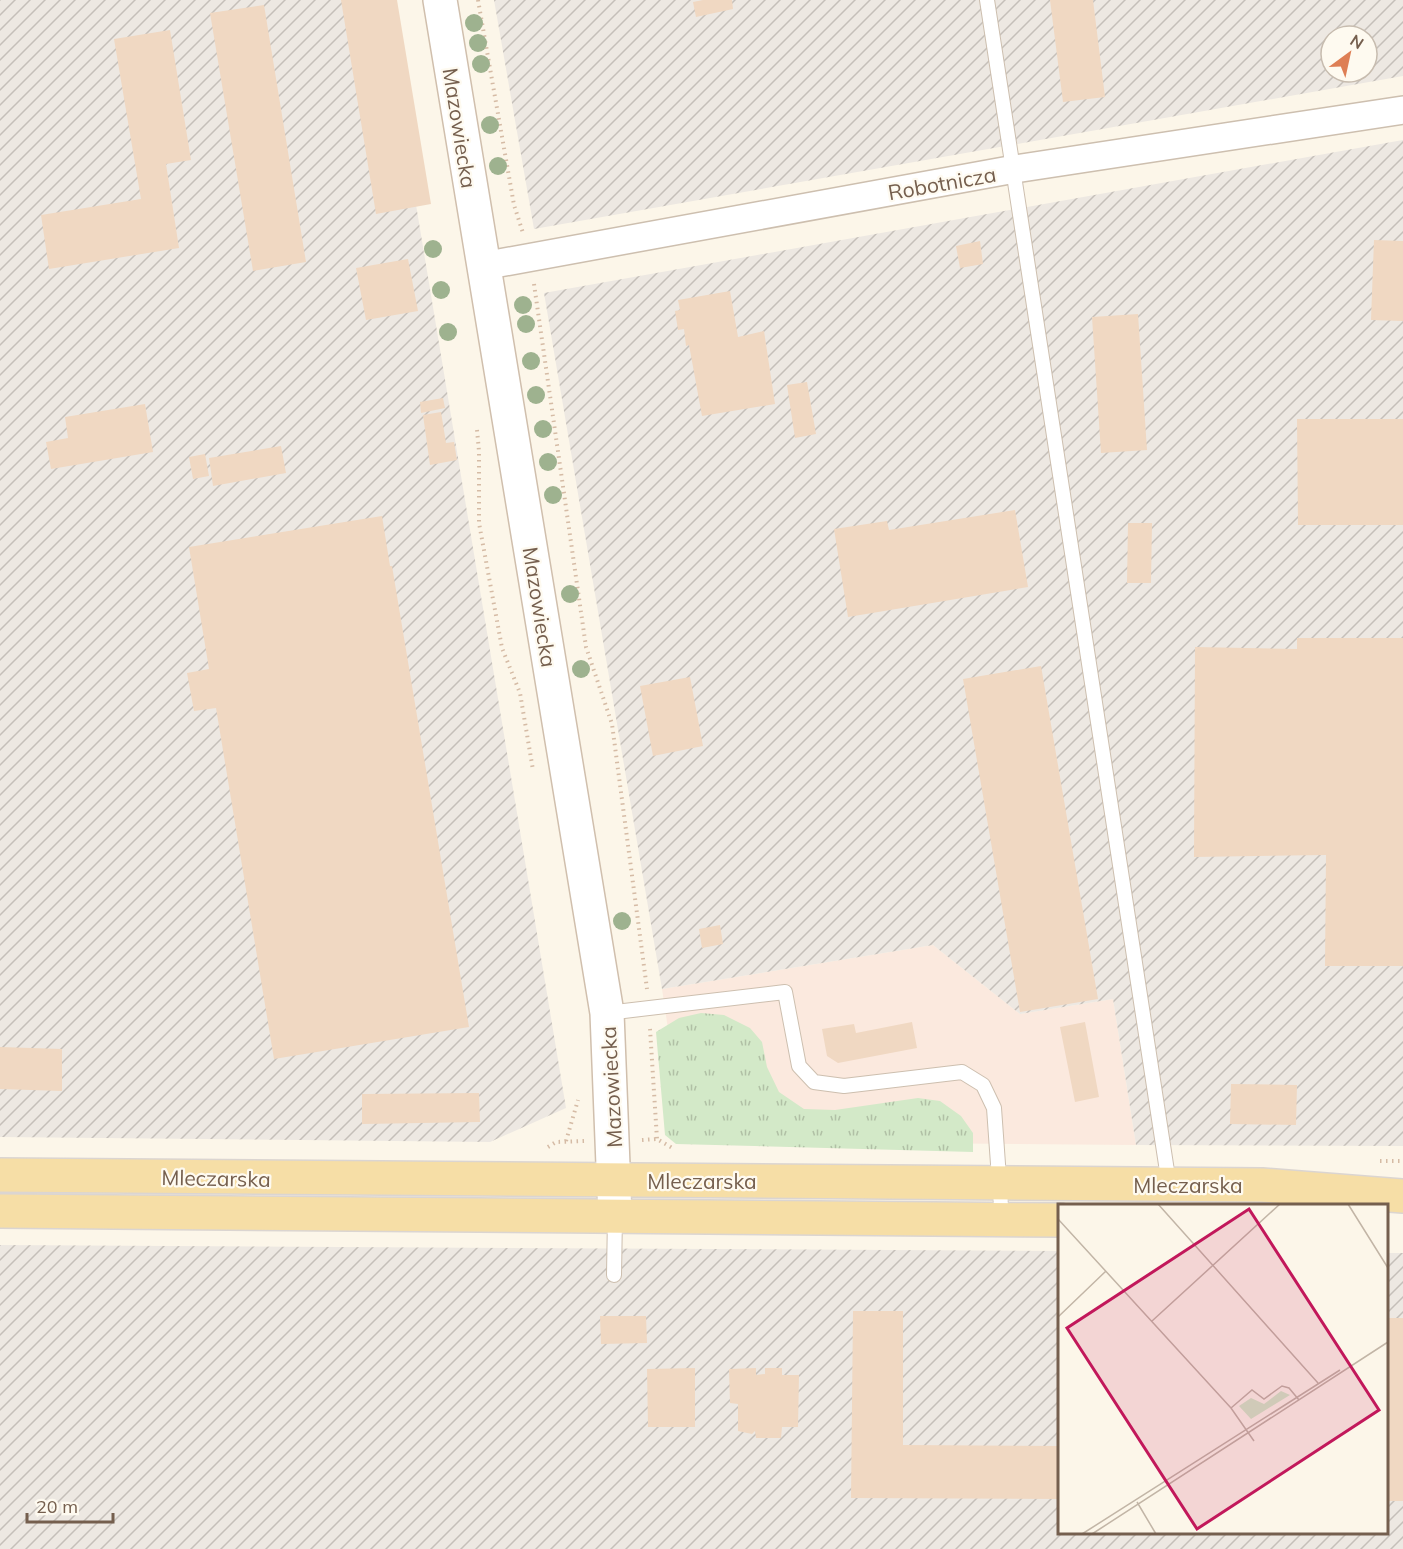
<svg xmlns="http://www.w3.org/2000/svg" width="1403" height="1549" font-family="Mulish,sans-serif">
<style>
.commercial{fill:#fbe9de}
.industrial{fill:url(#industrial-furrows);fill-rule:evenodd}
.grass{fill:url(#grass-tufts)}
.building{fill:#f0d8c2}
.lines{fill:none;stroke-linecap:round;stroke-linejoin:round}
.lane-casing{stroke:#cdbfaf;stroke-width:16}
.street-casing{stroke:#cdbfaf;stroke-width:30}
.secondary-casing{stroke:#d0bfad;stroke-width:36}
.primary-casing{stroke:#dbd5d1;stroke-width:36}
.path{stroke:#d5bba5;stroke-width:4;stroke-dasharray:1.5 4.5;stroke-linecap:butt}
.lane{stroke:#fff;stroke-width:14}
.street{stroke:#fff;stroke-width:27}
.secondary{stroke:#fff;stroke-width:33}
.primary{stroke:#f6dea6;stroke-width:33}
.tree{fill:#9eb28f}
.labels{text-anchor:middle;dominant-baseline:central;stroke-width:4.5;stroke-linejoin:round;paint-order:stroke}
.street-label{font-size:21px;fill:#755f4e;stroke:#fefaf0}
.inset-road{fill:none;stroke:#c2b5a6;stroke-width:1.5}
.view{fill:#c2185b;fill-opacity:0.15;stroke:#c2185b;stroke-width:3}
.inset-edge{fill:none;stroke:#755f4e;stroke-width:3}
</style>
<defs>
<pattern id="industrial-furrows" width="10" height="10" patternUnits="userSpaceOnUse" patternTransform="scale(1.5)"><rect width="10" height="10" fill="#ede8e2"/><path d="M-1 1l2-2M0 10L10 0M9 11l2-2" fill="none" stroke="#c5bfb9"/></pattern>
<pattern id="grass-tufts" width="24" height="20" patternUnits="userSpaceOnUse" patternTransform="scale(1.5)"><rect width="24" height="20" fill="#d3e9c8"/><path d="M3 7l-1-3M5 7V3M7 7l1-3M15 17l-1-3M17 17v-4M19 17l1-3" fill="none" stroke="#b0c0a5"/></pattern>
</defs>
<rect width="100%" height="100%" fill="#fcf6e9"/>
<path class="commercial" d="M933,945L1020,1014L1113,999L1136,1145L685,1141L662,989Z"/>
<path class="industrial" d="M0,0H382L566,1108L490,1142L0,1137Z
M494,0H1403V76L534,229ZM1331,36H1367V72H1331Z
M1403,140V1146L1136,1145L1113,999L1020,1014L933,945L662,989L544,293Z
M0,1245L1059,1251L1060,1532H1386L1387,1253H1403V1549H0Z"/>
<path class="grass" d="M701,1013L724,1015L750,1028L762,1042L767,1067L779,1092L804,1109L835,1110L918,1098L940,1101L961,1116L973,1133V1152L676,1144L665,1135L656,1032L679,1018Z"/>
<path class="building" d="M341,0H397L431,204L376,214Z
M703,0H732L733,9L696,17L693,2Z
M1050,0H1093L1105,97L1063,102Z
M264,5L306,262L253,271L210,13Z
M170,30L191,160L166,164L179,248L49,269L41,215L141,199L114,39Z
M1374,240L1403,241V321L1371,320Z
M980,241L983,264L960,268L956,246Z
M408,259L418,311L366,320L356,268Z
M730,291L738,337L764,331L775,404L702,416L689,345L686,346L684,329L678,330L675,311L680,310L678,300Z
M1138,314L1147,450L1101,453L1092,317Z
M807,382L816,434L795,438L787,385Z
M443,398L445,408L421,413L420,402Z
M145,404L153,452L51,469L46,442L68,438L65,417Z
M441,412L446,443L454,442L457,460L430,465L423,415Z
M1297,419H1403V525H1298Z
M281,446L286,473L213,486L209,458Z
M205,454L209,476L193,479L189,457Z
M1015,510L1028,587L848,617L834,529L887,521L889,530Z
M382,516L390,566H392L469,1027L274,1059L216,708L194,711L187,673L209,669L189,547Z
M1128,523H1152L1151,583H1127Z
M1297,638H1403V966H1325L1326,855L1194,857L1195,647L1297,649Z
M1041,666L1098,999L1020,1012L963,679Z
M690,677L703,746L653,756L640,686Z
M720,925L723,944L702,948L699,929Z
M912,1022L917,1048L838,1063L827,1056L822,1029L854,1024L856,1033Z
M1085,1022L1099,1097L1075,1102L1060,1027Z
M0,1047L62,1049V1091L0,1089Z
M1231,1084L1297,1085L1296,1125L1230,1124Z
M479,1093L480,1122L362,1124V1094Z
M853,1311H903V1445L1060,1446V1499L851,1498Z
M600,1316H646L647,1343L601,1344Z
M1387,1318H1403V1501H1386Z
M695,1368V1427H648L647,1369Z
M756,1368V1375L765,1374V1368H782V1375H799L798,1427H782L781,1438H756L755,1431L752,1434L738,1431V1404L730,1403L729,1369Z"/>
<g class="lines">
<g class="lane-casing">
<path id="lane" d="M987,0L1169,1184
M607,1013L785,992L799,1066L814,1082L844,1086L962,1072L983,1085L994,1108L1002,1220
M614,1275L615,1216"/>
</g>
<g class="street-casing">
<path id="street" d="M483,266L1015,169L1403,110"/>
</g>
<g class="secondary-casing">
<path id="secondary" d="M440,0L607,1013L615,1216"/>
</g>
<g class="primary-casing">
<path id="primary" d="M0,1175L1262,1185L1403,1196
M0,1211L1060,1220"/>
</g>
<path class="path" d="M478,0L514,205L523,233
M534,284L586,647L612,724L647,989
M477,430L479,451V523L502,648L520,693L533,770
M650,1029L657,1139
M642,1140L657,1139L674,1149
M566,1141L578,1100
M548,1147L556,1142L584,1141
M1380,1161H1403"/>
<use href="#lane" class="lane"/>
<use href="#street" class="street"/>
<use href="#secondary" class="secondary"/>
<use href="#primary" class="primary"/>
</g>
<g class="tree">
<circle cx="474" cy="23" r="9"/>
<circle cx="478" cy="43" r="9"/>
<circle cx="481" cy="64" r="9"/>
<circle cx="490" cy="125" r="9"/>
<circle cx="498" cy="166" r="9"/>
<circle cx="433" cy="249" r="9"/>
<circle cx="441" cy="290" r="9"/>
<circle cx="523" cy="305" r="9"/>
<circle cx="526" cy="324" r="9"/>
<circle cx="448" cy="332" r="9"/>
<circle cx="531" cy="361" r="9"/>
<circle cx="536" cy="395" r="9"/>
<circle cx="543" cy="429" r="9"/>
<circle cx="548" cy="462" r="9"/>
<circle cx="553" cy="495" r="9"/>
<circle cx="570" cy="594" r="9"/>
<circle cx="581" cy="669" r="9"/>
<circle cx="622" cy="921" r="9"/>
</g>
<g class="labels">
<g class="street-label">
<text transform="translate(460 128) rotate(81)">Mazowiecka</text>
<text transform="translate(942 183) rotate(-10)">Robotnicza</text>
<text transform="translate(540 607) rotate(81)">Mazowiecka</text>
<text transform="translate(611 1087) rotate(-93)">Mazowiecka</text>
<text transform="translate(216 1178) rotate(1)">Mleczarska</text>
<text x="702" y="1181">Mleczarska</text>
<text x="1188" y="1185">Mleczarska</text>
</g>
</g>
<g transform="translate(1058 1204)">
<rect width="330" height="330" fill="#fcf6e9"/>
<path d="M223,187L232,191L193,215L181,202L193,194L206,200Z" fill="#d3e9c8"/>
<path class="inset-road" d="M100,0L260,179M290,0L330,64M0,15L173,204L196,237M0,113L48,67M94,117L222,0M173,204L194,186L206,195L224,182L231,184L241,196M79,298L98,330M24,330L282,166M34,330L330,138"/>
<path class="view" d="M191,5L321,206L139,325L9,124Z"/>
<rect width="330" height="330" class="inset-edge"/>
</g>
<g transform="translate(1349 54) rotate(33)"><circle r="28" fill="#fefaf0" stroke="#c7bcaf" stroke-width="1.5"/>
<path d="M0-4.5L10 22L0 15L-10 22Z" fill="#de7f55"/>
<text y="-9" font-size="16" font-weight="bold" text-anchor="middle" fill="#755f4e">N</text>
</g>
<path d="M27 1513v9h86v-9" fill="none" stroke="#755f4e" stroke-width="3"/>
<text x="36" y="1513" font-size="18" fill="#755f4e" stroke="#fefaf0" stroke-width="4.5" paint-order="stroke">20 m</text>
</svg>
